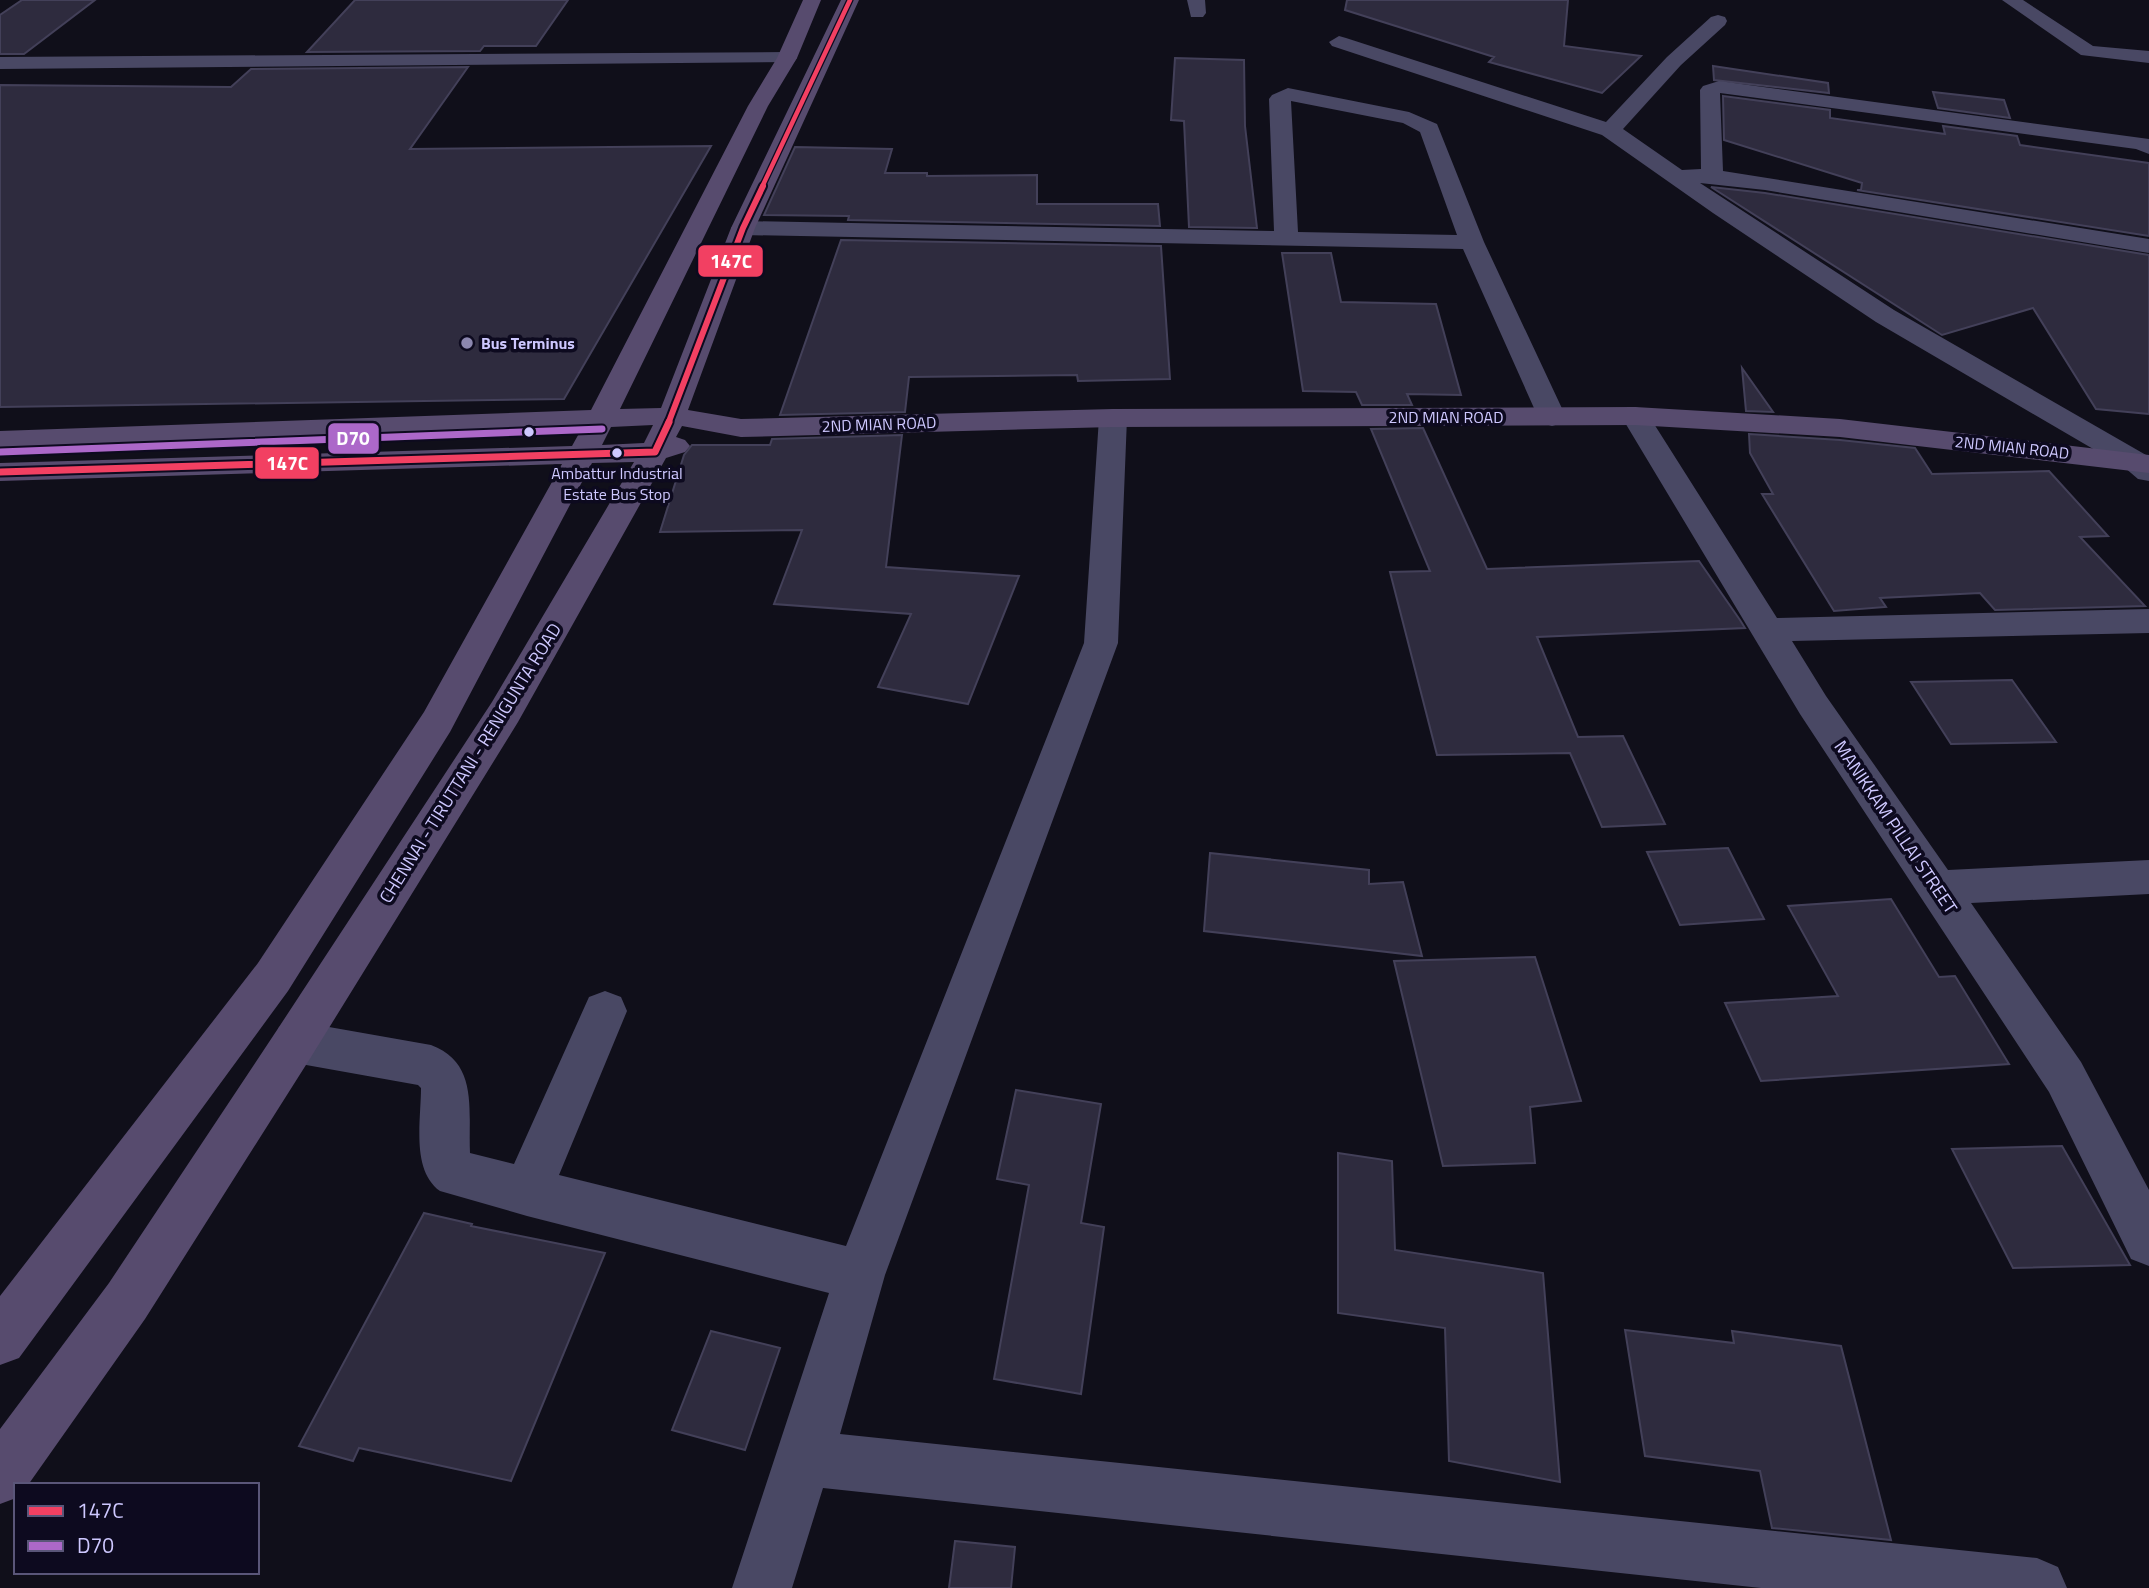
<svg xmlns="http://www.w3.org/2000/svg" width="2149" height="1588" font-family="'Titillium Web',sans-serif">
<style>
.building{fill:#2e2b3e;stroke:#434059;stroke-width:2}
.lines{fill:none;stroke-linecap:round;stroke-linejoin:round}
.minor{fill:#494864;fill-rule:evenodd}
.major{fill:#574b6e;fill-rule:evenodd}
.bus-1-far2-casing{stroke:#0d0a1f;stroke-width:7}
.bus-1-far1-casing{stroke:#0d0a1f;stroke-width:10}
.bus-1-casing{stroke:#0d0a1f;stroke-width:11}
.bus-2-casing{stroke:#0d0a1f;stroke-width:11}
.bus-1-far2{stroke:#f24062;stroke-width:4.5}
.bus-1-far1{stroke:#f24062;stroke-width:6}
.bus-1{stroke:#f24062;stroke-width:7}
.bus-2{stroke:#ac68c9;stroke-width:7}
.poi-dot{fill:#8c87af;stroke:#0d0a1f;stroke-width:2.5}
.bus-dot{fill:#cec8ff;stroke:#0d0a1f;stroke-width:2.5}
.labels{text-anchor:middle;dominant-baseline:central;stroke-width:7;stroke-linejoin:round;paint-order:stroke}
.far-poi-label{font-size:16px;font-weight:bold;fill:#cec8ff;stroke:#0d0a1f;text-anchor:start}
.far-street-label{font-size:16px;fill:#cec8ff;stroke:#0d0a1f}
.bus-label{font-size:16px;fill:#cec8ff;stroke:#0d0a1f}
.street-label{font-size:18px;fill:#cec8ff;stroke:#0d0a1f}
.line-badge{stroke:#0d0a1f;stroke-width:2.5}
.badge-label{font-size:19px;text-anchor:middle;font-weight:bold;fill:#fff}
</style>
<rect width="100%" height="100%" fill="#100f1a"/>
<path class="building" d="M22,0H95L24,54H0V15Z
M355,0H568L536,46H484L480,51L307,52Z
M1347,0H1568L1564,46L1641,56L1602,93L1489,62L1494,57L1345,10Z
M1175,58L1244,60L1245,126L1257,228L1189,227L1184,121L1171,120Z
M1713,66L1828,83L1829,93L1714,80Z
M468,67L410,149L711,146L564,399L0,407V85L231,87L251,69Z
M1933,92L2004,100L2010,118L1938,108Z
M1723,96L1830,110V118L1945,134L1943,126L2017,136L2020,145L2149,163V236L1857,190H1861L1862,183L1724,140Z
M795,147L892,149L885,173H927V176L1037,175V204H1158L1160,226L848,220L849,216L764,215Z
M1711,187L1765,193L2149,255V414L2096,409L2033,308L1942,335Z
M841,240L1161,246L1170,379L1078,381L1077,375L909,377L905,412L780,415Z
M1282,253H1331L1341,302L1436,304L1461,395L1407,394L1412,405H1362L1356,392L1303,391Z
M1742,368L1773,412L1746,411Z
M1423,428L1487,569L1699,561L1740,620L1745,628L1537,637L1578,737L1623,736L1665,824L1602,827L1570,753L1437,755L1390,572L1430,571L1371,429Z
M1749,434L1840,440L1915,448L1932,474L2049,471L2108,536L2080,537L2145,606L1995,610L1980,593L1880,598L1886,607L1834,611L1762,494H1773L1750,453Z
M902,435L886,567L1019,576L968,704L878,687L911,614L774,604L802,530L660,532L684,455L692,445H770L772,439Z
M2012,680L2056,742L1951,744L1911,682Z
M1728,848L1764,919L1680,925L1647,852Z
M1210,853L1369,870V884L1403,882L1422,956L1204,931Z
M1891,899L1939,977L1955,976L2009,1064L1761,1081L1725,1003L1838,996L1788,906Z
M1535,957L1581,1101L1530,1107L1535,1163L1443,1166L1394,961Z
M1016,1090L1101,1104L1081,1223L1104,1227L1081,1394L994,1379L1029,1185L997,1179Z
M2062,1146L2130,1265L2013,1268L1952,1149Z
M1338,1153L1392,1161L1395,1250L1543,1273L1560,1482L1449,1461L1445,1328L1338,1313Z
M424,1213L472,1224L471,1226L605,1253L511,1481L359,1448L353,1461L299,1446Z
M1625,1330L1734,1343L1732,1331L1841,1346L1891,1540L1772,1528L1760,1471L1645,1456Z
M711,1331L780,1348L745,1450L672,1430Z
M955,1541L1015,1547L1011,1588H949Z"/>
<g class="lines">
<path class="minor" d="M1187,0H1205L1206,13L1203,17H1191Z
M2002,0H2023L2093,46L2149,51V63L2081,55Z
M1718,15L1725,17L1727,21L1725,25L1681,65L1623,129L1682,170L1701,169L1700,90L1703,86L1719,81L2149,139V154L2136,149L1720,93L1723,171L2149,239V253L1765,190L1700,183L1894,310L2146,455L2149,457V481L2138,479L2124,467L1876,322L1713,213L1602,135L1332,46L1329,42L1339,36L1346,38L1606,122L1667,57L1711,17Z
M787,52L794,54L797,58L794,62L0,69V57Z
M1288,88L1409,112L1437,124L1484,242L1566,417L1562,423L1552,426L1542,423L1538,417L1463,249L743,235L735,233L731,228L735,223L743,221L1274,231L1269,99L1272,95ZM1291,101L1403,123L1420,132L1457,235L1298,232Z
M1635,407L1645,410L1649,416L1777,618L2149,609V633L1792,641L1826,696L1948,870L2149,860V894L1971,903L2081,1062L2149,1190V1266L2131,1259L2049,1092L1800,714L1621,416L1625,410Z
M1113,409L1123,412L1127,418L1118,643L885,1275L840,1434L2037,1558L2058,1567L2067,1588H1761L823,1488L792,1588H732L829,1293L527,1216L440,1191C411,1170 421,1121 421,1088L418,1085L295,1063L279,1057L273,1042L279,1027L295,1021L431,1045C479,1063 468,1110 470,1153L514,1164L589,997L605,991L621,997L627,1011L559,1175L846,1246L1084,643L1099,418L1103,412Z"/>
<path class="major" d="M803,0H821L797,58L768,106L620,409L661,408L731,228L841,0H859L755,228L688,410L741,419L1113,409L1635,407L1840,419L2149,455V473L1840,437L1635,425L1113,427L741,437L682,426L676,437L685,440L690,446L685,452L666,458L518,722L311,1057L145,1319L28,1485H16V1498L0,1504V1429L109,1283L279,1027L492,702L634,462L592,463L450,732L288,991L19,1358L0,1365V1296L258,963L424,712L562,464L0,481V463L572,446L582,428L0,449V431L591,410L748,106L777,58ZM653,425L644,443L602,445L611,427Z"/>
<g class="bus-1-far2-casing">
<path id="bus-1-far2" d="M762,187L850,0"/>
</g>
<g class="bus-1-far1-casing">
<path id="bus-1-far1" d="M668,424L743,228L763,186"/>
</g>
<g class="bus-1-casing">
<path id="bus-1" d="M0,472L655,452L669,422"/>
</g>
<g class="bus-2-casing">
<path id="bus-2" d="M0,452L602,429"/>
</g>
<use href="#bus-1-far2" class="bus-1-far2"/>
<use href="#bus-1-far1" class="bus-1-far1"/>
<use href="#bus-1" class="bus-1"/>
<use href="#bus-2" class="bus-2"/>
</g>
<circle class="poi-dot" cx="467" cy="343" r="7"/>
<g class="bus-dot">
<circle cx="529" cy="432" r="6"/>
<circle cx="617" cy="453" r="6"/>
</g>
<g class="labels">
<g class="far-poi-label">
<text x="481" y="343">Bus Terminus</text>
</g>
<g class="far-street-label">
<text x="1446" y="417">2ND MIAN ROAD</text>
<text transform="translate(879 424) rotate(-2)">2ND MIAN ROAD</text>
<text transform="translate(2012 447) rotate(6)">2ND MIAN ROAD</text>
</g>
<g class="bus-label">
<text x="617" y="473">Ambattur Industrial<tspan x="617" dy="21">Estate Bus Stop</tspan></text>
</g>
<g class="street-label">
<text transform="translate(470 763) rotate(-58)">CHENNAI - TIRUTTANI - RENIGUNTA ROAD</text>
<text transform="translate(1896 827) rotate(56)">MANIKKAM PILLAI STREET</text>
</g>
</g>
<g class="line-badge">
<rect x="697" y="244" width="67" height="34" rx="7" fill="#f24062"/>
<rect x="327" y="422" width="53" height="33" rx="7" fill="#ac68c9"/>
<rect x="254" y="446" width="66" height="34" rx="7" fill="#f24062"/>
</g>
<g class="badge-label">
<text x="731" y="268">147C</text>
<text x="353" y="445">D70</text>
<text x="287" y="470">147C</text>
</g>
<rect x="14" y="1483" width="245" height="91" fill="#0d0a1f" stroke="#5a5679" stroke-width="2"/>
<rect x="28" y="1506" width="35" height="10" fill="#f24062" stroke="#5a5679" stroke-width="2"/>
<text x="77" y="1518" font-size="21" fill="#cec8ff">147C</text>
<rect x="28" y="1541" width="35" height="10" fill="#ac68c9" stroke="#5a5679" stroke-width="2"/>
<text x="77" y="1553" font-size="21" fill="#cec8ff">D70</text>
</svg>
